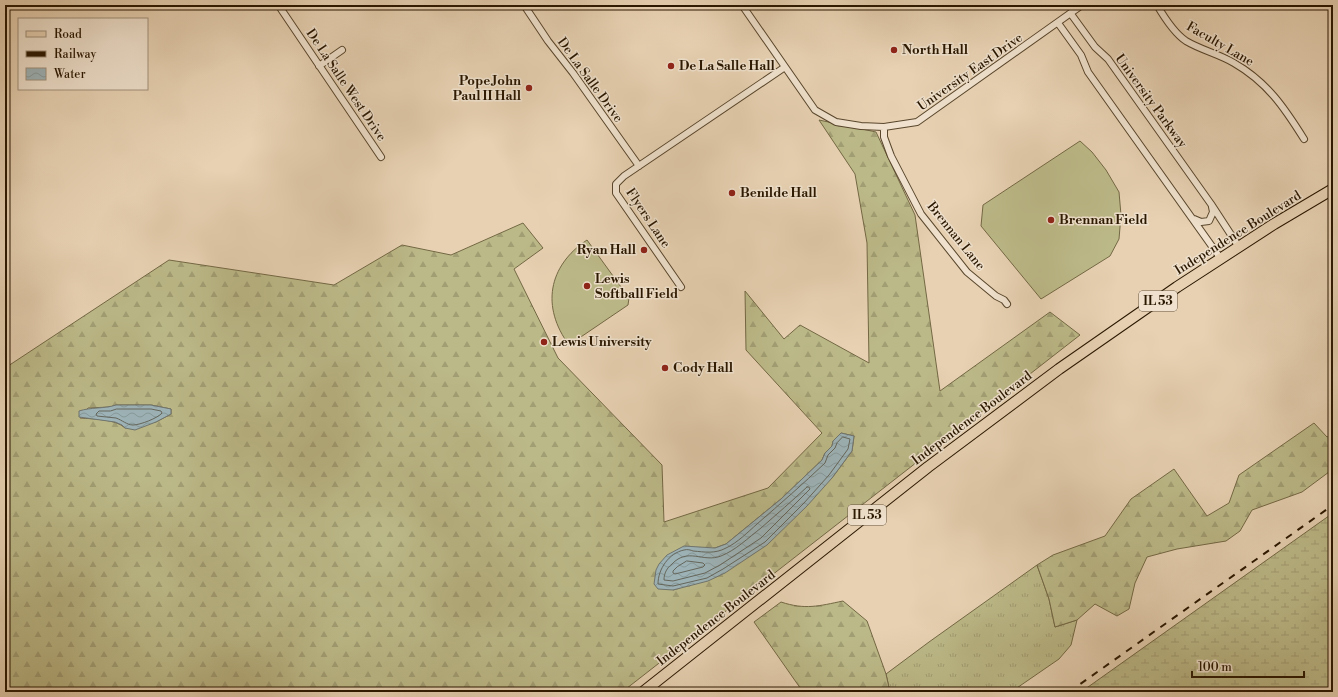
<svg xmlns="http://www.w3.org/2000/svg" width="1338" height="697" font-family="'Libre Bodoni',serif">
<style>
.grass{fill:url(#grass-tufts);stroke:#736844}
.forest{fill:url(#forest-firs);stroke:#736844;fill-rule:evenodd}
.wetland{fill:url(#wetland-marsh);stroke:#736844}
.pitch{fill:#bcb988;stroke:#736844}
.water{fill:url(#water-waves);stroke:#6f756f}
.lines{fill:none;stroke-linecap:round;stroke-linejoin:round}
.shore{stroke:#64665c;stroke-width:1}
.minor-casing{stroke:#59462c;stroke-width:8}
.primary-casing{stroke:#2a1700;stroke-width:12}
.minor{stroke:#efe1cd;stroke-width:6}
.primary{stroke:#e7d1b2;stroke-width:10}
.rail{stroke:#2a1700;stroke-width:2;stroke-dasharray:7 7;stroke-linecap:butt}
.poi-dot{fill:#8f2418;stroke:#efe1cd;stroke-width:1.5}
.labels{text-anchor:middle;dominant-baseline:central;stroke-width:3;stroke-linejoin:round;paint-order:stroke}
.shield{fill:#efe1cd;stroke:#65543e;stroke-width:1}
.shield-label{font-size:12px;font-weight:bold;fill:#2a1700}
.street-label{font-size:13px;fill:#2a1700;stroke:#efe1cd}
.poi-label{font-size:13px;font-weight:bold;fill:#2a1700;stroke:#efe1cd;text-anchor:start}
</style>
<defs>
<pattern id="grass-tufts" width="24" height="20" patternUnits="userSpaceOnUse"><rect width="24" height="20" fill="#bcb988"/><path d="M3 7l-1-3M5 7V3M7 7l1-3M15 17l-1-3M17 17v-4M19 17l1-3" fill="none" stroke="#a29e74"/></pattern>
<pattern id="forest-firs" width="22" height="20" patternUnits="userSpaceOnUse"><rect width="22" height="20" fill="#bcb988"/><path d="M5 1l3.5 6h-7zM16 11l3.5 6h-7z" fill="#a29e74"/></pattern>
<pattern id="wetland-marsh" width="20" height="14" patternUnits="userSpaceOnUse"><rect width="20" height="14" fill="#bcb988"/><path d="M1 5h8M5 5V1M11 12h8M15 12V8" fill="none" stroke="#a29e74"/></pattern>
<pattern id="water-waves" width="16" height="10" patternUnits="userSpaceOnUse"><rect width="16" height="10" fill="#9db4b9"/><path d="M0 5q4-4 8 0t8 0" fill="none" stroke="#879a9d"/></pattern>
</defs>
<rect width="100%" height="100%" fill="#e7d1b2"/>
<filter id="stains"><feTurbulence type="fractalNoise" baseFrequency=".005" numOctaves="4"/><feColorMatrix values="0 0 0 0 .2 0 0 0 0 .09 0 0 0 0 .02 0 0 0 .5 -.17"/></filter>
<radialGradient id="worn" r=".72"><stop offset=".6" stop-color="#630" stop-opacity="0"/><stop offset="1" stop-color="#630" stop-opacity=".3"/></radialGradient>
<path class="grass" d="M1037,565L1049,599L1055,627L1077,620L1071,645L1059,659L1011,692H890L886,674L929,642Z"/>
<path class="forest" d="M819,120L876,132L915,215L940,391L1050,312L1080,335L622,692H5V368L169,260L334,285L402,245L451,255L523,223L543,248L514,269L558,358L662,465L664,522L768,488L822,433L746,350L745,291L784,339L800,325L869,363L867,243L855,174ZM116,405H151L171,409V414L156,422L125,428C116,419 93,419 80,418L88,408L110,407ZM841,433L854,436L852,451L832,478L680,588L673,590L709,549L715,548L726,544L781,499L822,460L825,453L832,446L833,441Z
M1314,423L1327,437L1333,435V469L1302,492L1252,510L1240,531L1226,541L1177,549L1147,557L1135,583L1129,609L1117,616L1095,604L1077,620L1055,627L1049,599L1037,565L1053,555L1105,536L1131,499L1174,469L1207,516L1229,503L1239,475Z
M843,601L867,621L886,674L890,692H803L754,622L781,602C805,610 819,606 843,601Z"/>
<path class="wetland" d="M1333,513V692H1081Z"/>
<path class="pitch" d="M1080,141L1092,152L1106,170L1119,192L1121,215L1119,239L1110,256L1041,299L981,226L983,205Z
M587,240L629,298L628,305L569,345C541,307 548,266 587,240Z"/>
<path class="water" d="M116,405H151L171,409V414L156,422L135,430L125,428L122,425L115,422L79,417V411C91,407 104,409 116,405Z
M841,433L854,436L852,451L832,478L807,506L767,545L725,573L708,581L673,590L658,589L654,584L656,570L659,564L667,555L684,546L715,548L726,544L781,499L822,460L825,453L832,446L833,441Z"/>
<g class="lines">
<path class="shore" d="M117,409H151L161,411L162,413C158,418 140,425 133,425C127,425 122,420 116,418C110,417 103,417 97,416L96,414L99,411H110Z
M843,437L850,439L848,449L829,475L804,503L765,542L723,569L707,578L673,586L658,584C658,569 669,553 684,550C687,549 691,550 693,551C705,552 715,554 726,548C737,543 748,532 757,524C780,504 803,484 825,463L828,455L835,448L837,443Z
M807,487H809L810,489L761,538L720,565L705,573L673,581L664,580C664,573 667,568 672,564C688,547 703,563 721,556C736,550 748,538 761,528C777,514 792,501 807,487Z
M687,561L703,563L705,565L703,567L675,574L673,573V571L677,567Z"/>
<g class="minor-casing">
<path id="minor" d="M280,5L281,9L381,157
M524,5L548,41L573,73L639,166
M742,5L815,110L836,122L861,126L884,127L917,122L1082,5
M1157,5C1164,17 1174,33 1186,41C1201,50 1219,54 1234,63C1267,82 1284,107 1304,139
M1071,14L1095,47L1108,59L1211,204L1239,247
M1058,23L1081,55L1088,72L1221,259
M319,66L342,50
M884,127V137L891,156L921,214L967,272L996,296L1004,300L1007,304
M1194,219L1201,222L1209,221L1213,212L1212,207
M681,287L616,193V184L624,176L785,67"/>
</g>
<g class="primary-casing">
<path id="primary" d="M643,692L928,467L1059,369L1177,287L1274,224L1333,189"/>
</g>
<use href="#minor" class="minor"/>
<use href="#primary" class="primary"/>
<path class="rail" d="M1069,692L1333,505"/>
</g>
<g class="poi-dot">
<circle cx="894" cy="50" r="4"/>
<circle cx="671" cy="66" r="4"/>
<circle cx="529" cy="88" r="4"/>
<circle cx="732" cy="193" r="4"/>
<circle cx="1051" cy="220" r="4"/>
<circle cx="644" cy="250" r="4"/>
<circle cx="587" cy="286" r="4"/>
<circle cx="544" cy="342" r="4"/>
<circle cx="665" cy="368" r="4"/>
</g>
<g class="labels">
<g class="shield">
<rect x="1139" y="291" width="38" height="20" rx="3"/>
<rect x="848" y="505" width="38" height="20" rx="3"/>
</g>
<g class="shield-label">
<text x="1158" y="301">IL 53</text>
<text x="867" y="515">IL 53</text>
</g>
<g class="street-label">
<text transform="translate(1220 44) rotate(30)">Faculty Lane</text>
<text transform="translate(970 72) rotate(-35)">University East Drive</text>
<text transform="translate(590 80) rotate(54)">De La Salle Drive</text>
<text transform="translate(346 85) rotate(56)">De La Salle West Drive</text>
<text transform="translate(1151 101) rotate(54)">University Parkway</text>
<text transform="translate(648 218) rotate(56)">Flyers Lane</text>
<text transform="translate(1238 233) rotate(-32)">Independence Boulevard</text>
<text transform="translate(956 236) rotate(51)">Brennan Lane</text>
<text transform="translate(972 418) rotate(-37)">Independence Boulevard</text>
<text transform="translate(716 618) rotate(-38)">Independence Boulevard</text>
</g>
<g class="poi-label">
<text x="902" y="50">North Hall</text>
<text x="679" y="66">De La Salle Hall</text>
<text x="521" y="81" text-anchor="end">Pope John<tspan x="521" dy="15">Paul II Hall</tspan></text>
<text x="740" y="193">Benilde Hall</text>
<text x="1059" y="220">Brennan Field</text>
<text x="636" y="250" text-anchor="end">Ryan Hall</text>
<text x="595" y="279">Lewis<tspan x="595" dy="15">Softball Field</tspan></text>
<text x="552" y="342">Lewis University</text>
<text x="673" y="368">Cody Hall</text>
</g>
</g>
<rect width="1338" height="697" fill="none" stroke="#e7d1b2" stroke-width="20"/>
<rect x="6" y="6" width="1326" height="685" fill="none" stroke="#2a1700" stroke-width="2"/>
<rect x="10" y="10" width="1318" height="677" fill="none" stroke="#2a1700"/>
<rect x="18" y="18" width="130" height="72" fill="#efe1cd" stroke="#a0907b"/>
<rect x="26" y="31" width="20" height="6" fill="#e7d1b2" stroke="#a0907b"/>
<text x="54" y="38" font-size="12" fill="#2a1700">Road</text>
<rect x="26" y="51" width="20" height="6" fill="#2a1700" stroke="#a0907b"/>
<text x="54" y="58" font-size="12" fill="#2a1700">Railway</text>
<rect x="26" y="68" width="20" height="12" fill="url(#water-waves)" stroke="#a0907b"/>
<text x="54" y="78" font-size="12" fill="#2a1700">Water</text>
<path d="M1192 671v6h112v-6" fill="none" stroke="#2a1700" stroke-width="2"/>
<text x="1198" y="671" font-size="12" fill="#2a1700" stroke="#efe1cd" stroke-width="3" paint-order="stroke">100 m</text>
<rect width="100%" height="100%" filter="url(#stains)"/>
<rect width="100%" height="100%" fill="url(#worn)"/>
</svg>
